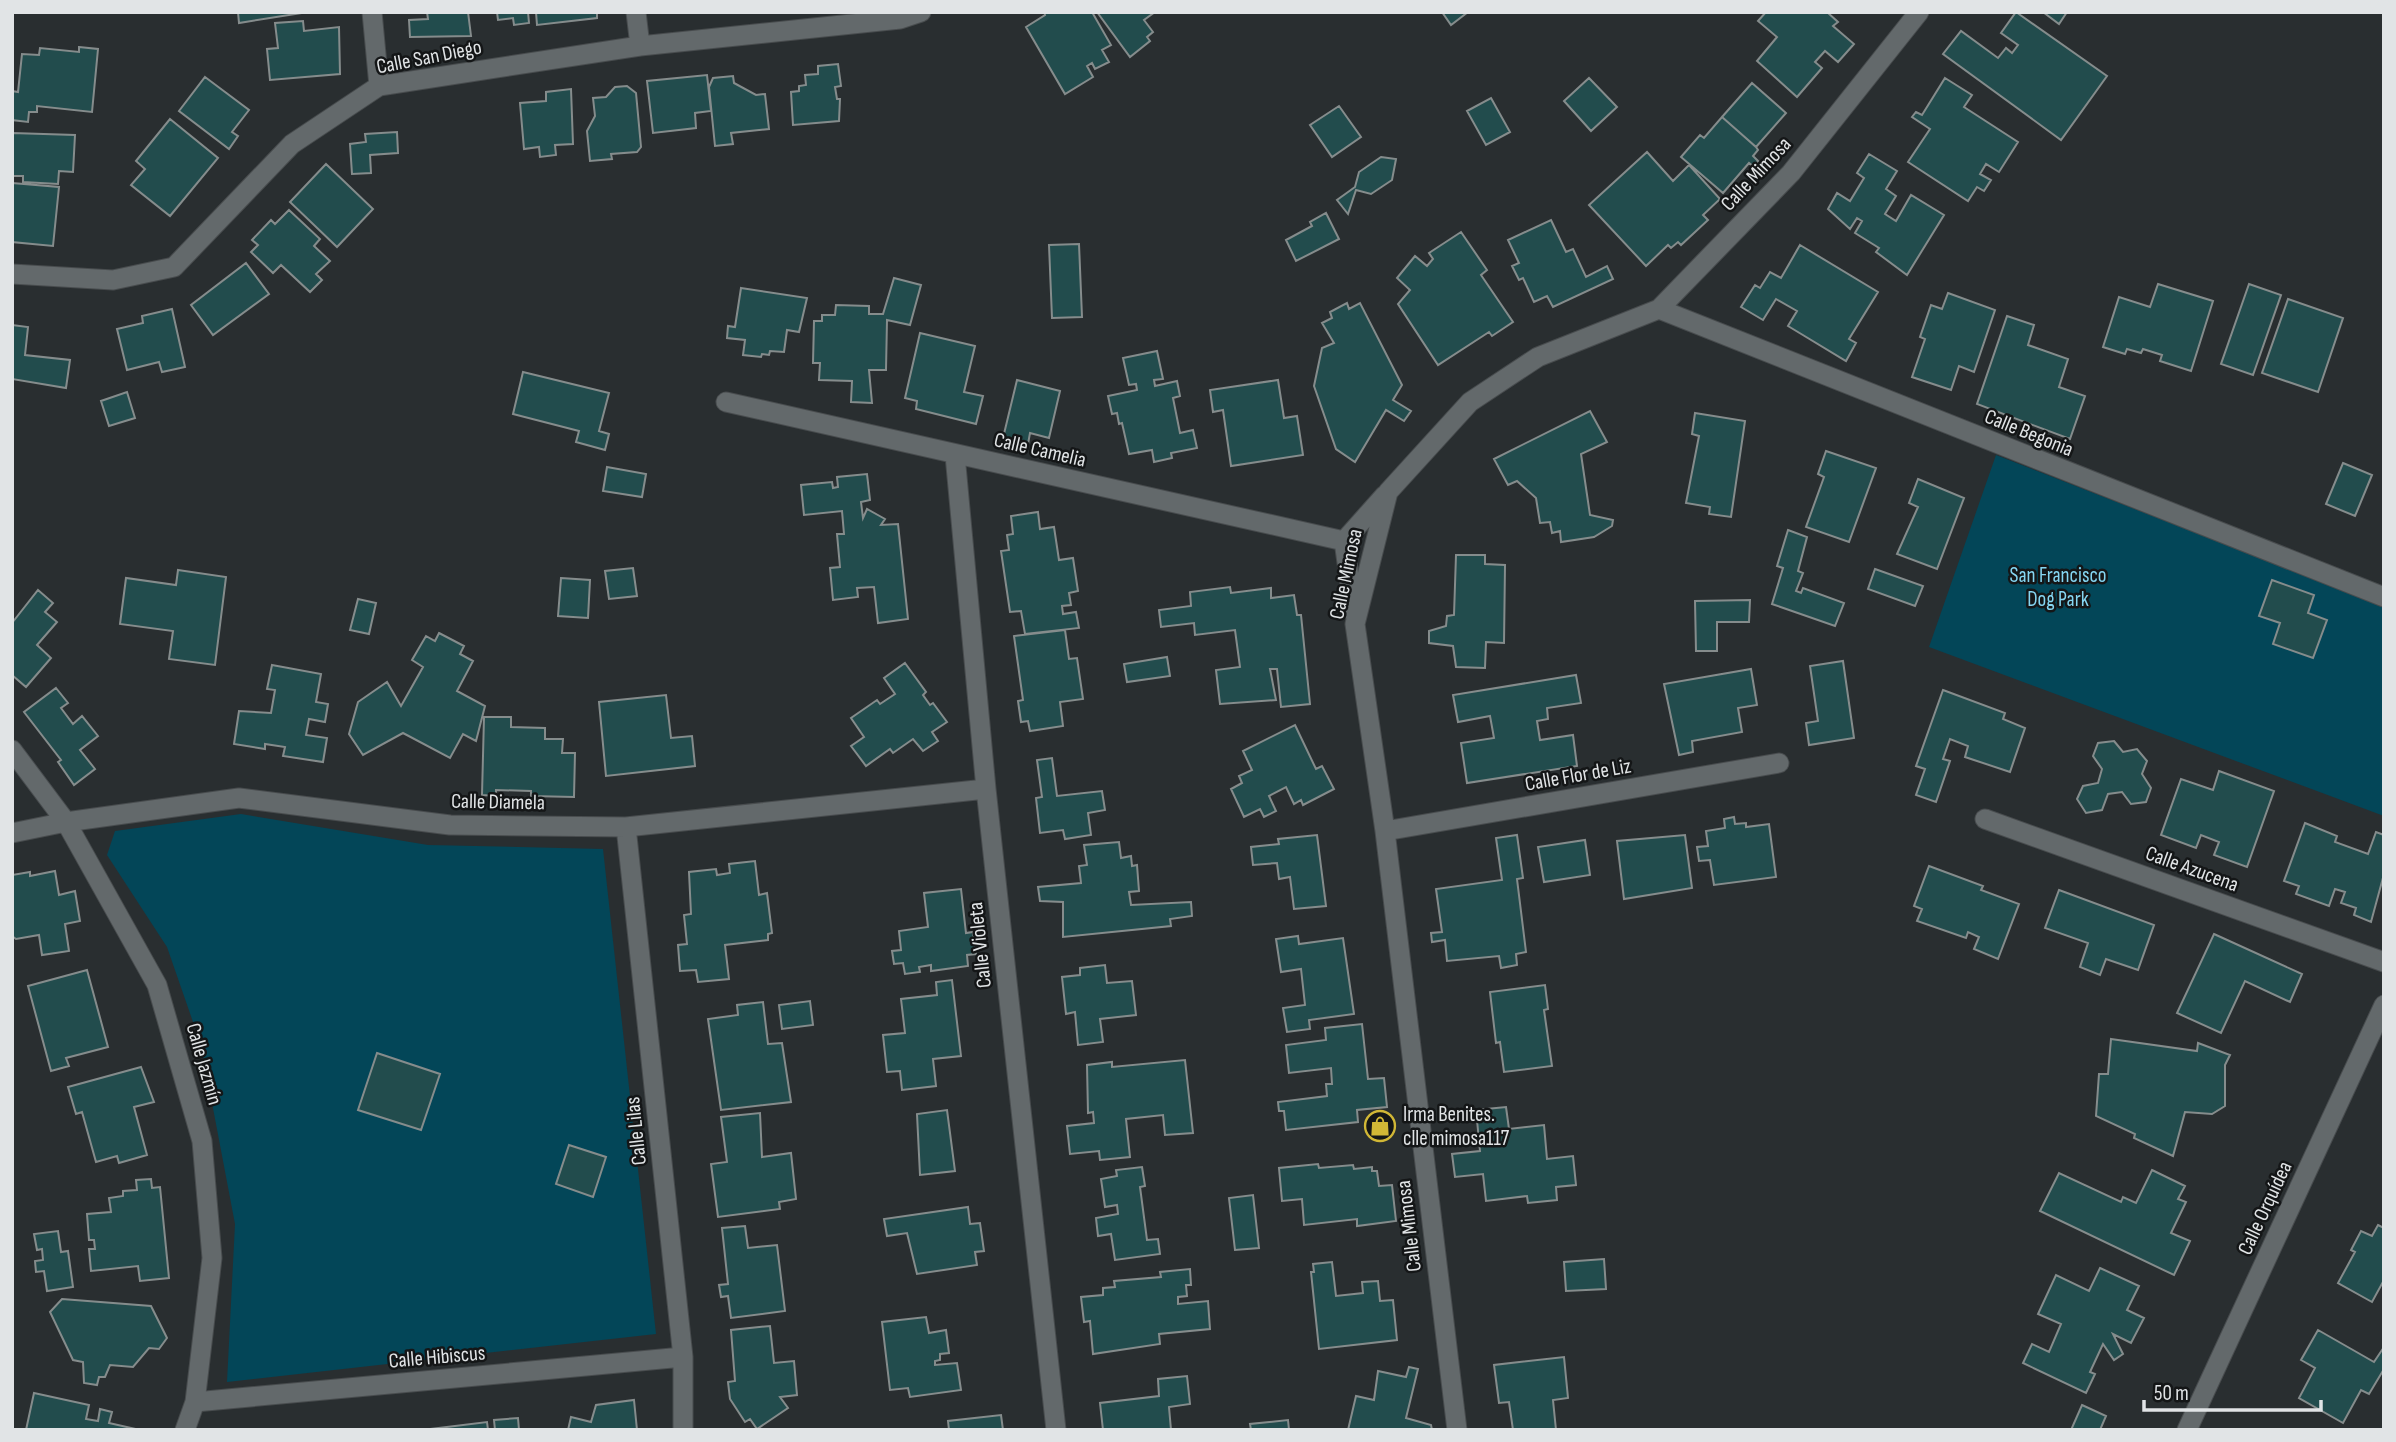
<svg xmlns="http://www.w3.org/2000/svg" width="2396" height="1442" font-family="'Sofia Sans Condensed',sans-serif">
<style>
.green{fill:#034658}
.building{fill:#224c4d;stroke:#858c8c;stroke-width:2}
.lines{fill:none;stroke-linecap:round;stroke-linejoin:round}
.minor-casing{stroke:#484c4e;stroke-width:21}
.minor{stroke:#63696b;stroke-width:19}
.labels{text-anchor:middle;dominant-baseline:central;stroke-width:5;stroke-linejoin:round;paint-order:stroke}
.street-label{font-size:21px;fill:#e1e4e6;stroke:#141617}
.park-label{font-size:21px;fill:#85d6f2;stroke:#141617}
.poi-label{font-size:21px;fill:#e1e4e6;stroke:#141617;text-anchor:start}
</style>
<rect width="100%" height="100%" fill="#292e30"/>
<path class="green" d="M1996,455L2384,606V816L1929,647Z
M241,814L428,845L603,849L656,1334L227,1382L235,1224L201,1045L167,947L107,855L115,831Z"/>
<path class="building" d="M238,12H308L239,23Z
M427,12H468L471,36L410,37L409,20L428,19Z
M497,12H528L529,23L514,25L513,18L498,20Z
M536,12H597V18L537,25Z
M1044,12H1092L1111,45L1102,50L1109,62L1095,69L1092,63L1087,66L1093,77L1065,94L1026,27L1045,15Z
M1097,12H1155L1144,20L1153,32L1147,37L1150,41L1130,57Z
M1442,12H1468L1451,25Z
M1766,12H1827L1838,22L1833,26L1854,44L1838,62L1825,51L1815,62L1822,68L1797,97L1757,61L1777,37L1758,21Z
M2016,12L2107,76L2061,140L1943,54L1961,31L1998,58L2006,48L2012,53L2018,45L2001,33Z
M2043,12H2067L2059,24Z
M303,21L304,31L339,27L340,74L270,80L267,49L278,48L275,23Z
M79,47L98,49L92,112L37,106V112H29L28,122L12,120V91L18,92L22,54L39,55L40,48L79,52Z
M838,64L841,86L835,87L837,99H840L839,121L793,125L791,92L799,91V86L806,85L805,75L818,74V66Z
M707,75L711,111L695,113L696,128L653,133L647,81Z
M733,76L734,83L756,95L765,94L769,129L731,133L733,144L715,146L709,87L713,78Z
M205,77L249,110L232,132L238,136L229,149L179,111Z
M1589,78L1617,107L1591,131L1564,101Z
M1945,78L1972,95L1964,107L2018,142L1999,172L1986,164L1980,174L1991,180L1984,191L1977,187L1968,201L1908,162L1930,129L1912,117L1916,112L1922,115Z
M1752,83L1786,113L1756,147L1722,117Z
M627,86L636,93L641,147L637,152L611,154L612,159L590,161L587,131L595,116L593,98L606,97L615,87Z
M571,89L573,144L555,145L556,155L540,157L539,147L524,149L520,103L546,101V92Z
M1491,98L1510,132L1486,145L1467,111Z
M1339,106L1361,137L1332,157L1310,125Z
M1722,117L1756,147L1758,150L1753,156L1758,161L1754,167L1749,163L1723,193L1681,157L1700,135L1704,138Z
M170,119L218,158L170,216L131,185L145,169L136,161Z
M397,132L398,153L370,155L371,173L352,174L350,144L366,142L365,134Z
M12,133L75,135L73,172L59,171L58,184L23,182V176H12Z
M1647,152L1673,181L1689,165L1720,199L1703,215L1708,220L1681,245L1678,242L1671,248L1668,245L1646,266L1589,205Z
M1869,154L1897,171L1886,189L1896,196L1885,214L1896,221L1911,195L1944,215L1907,275L1876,252L1879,248L1855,233L1862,221L1857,218L1850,229L1828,209L1837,193L1850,201L1864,178L1857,173Z
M1381,157L1396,159L1392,180L1371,194L1356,190L1348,214L1337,200L1355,187L1359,172Z
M326,164L373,209L337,247L290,202Z
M12,183L59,187L53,246L12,242Z
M289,210L320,239L314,246L330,261L316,274L322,280L310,292L281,265L273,273L251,252L258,245L252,240L271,220L275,224Z
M1326,213L1339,239L1296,261L1286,240L1312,226L1310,222Z
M1551,220L1566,252L1573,249L1586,277L1607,266L1613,279L1553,307L1547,296L1534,302L1523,278L1519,280L1512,266L1519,263L1508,240Z
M1461,232L1487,270L1481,275L1513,322L1492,336L1489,332L1438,365L1398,304L1410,290L1397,278L1415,256L1427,266L1433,259L1429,253Z
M1079,244L1082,317L1052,318L1049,245Z
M1800,245L1878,292L1849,339L1856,343L1846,361L1788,326L1797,311L1776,299L1763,320L1741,307L1755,285L1760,288L1770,272L1781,278Z
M246,263L269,294L213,335L191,305Z
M894,278L921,285L910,325L887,320L886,370H869L872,403L851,402L852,381L819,380L820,363H813L814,321H822V315H835L836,305L869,306V314H883Z
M2158,284L2213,301L2191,371L2160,361L2162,355L2143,349L2141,353L2127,349L2125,354L2103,347L2119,297L2150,307Z
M2249,284L2281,295L2253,375L2221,364Z
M741,288L807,298L799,332L787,330L784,352L770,351L769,355L762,354L761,357L743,355L745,340L727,338L728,326L735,327Z
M1948,293L1995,310L1974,372L1959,366L1951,390L1912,377L1925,339L1920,337L1931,305L1942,309Z
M2288,299L2343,318L2318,392L2262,373Z
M1347,303L1349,309L1360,303L1402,385L1393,400L1411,411L1404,421L1386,410L1355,462L1336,449L1314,386L1322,348L1334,343L1322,323L1332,318L1330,312Z
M172,309L185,367L162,372L159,362L127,370L117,329L143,323L142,316Z
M2007,316L2034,325L2028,345L2068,359L2059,387L2085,396L2070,439L1977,404Z
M12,325L28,327L25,355L70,360L66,388L12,379Z
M920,333L975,346L964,392L983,396L976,424L916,409L917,401L905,398Z
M1157,351L1163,379L1154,380L1155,386L1177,381L1180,396L1173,398L1180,433L1193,430L1197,448L1171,453L1172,458L1154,462L1152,450L1129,454L1122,423L1119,424L1117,413L1112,414L1108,396L1137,390L1136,384L1129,385L1123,358Z
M523,372L609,393L599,431L609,434L605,450L576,442L579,431L513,414Z
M1017,380L1060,391L1049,438L1030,433L1028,444L1003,438Z
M1278,380L1284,418L1297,416L1303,455L1231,466L1223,410L1213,412L1210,390Z
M127,392L135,418L109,426L101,401Z
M1590,411L1607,442L1581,454L1590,515L1613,520L1612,526L1594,537L1561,542L1560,531L1552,533L1550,522L1540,523L1536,498L1517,481L1508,485L1494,459Z
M1695,413L1745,421L1731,517L1709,514L1710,507L1686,503L1699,436L1692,434Z
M1826,451L1876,468L1849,542L1806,527L1824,477L1818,474Z
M2343,463L2372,475L2355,516L2326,504Z
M607,467L646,474L642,497L603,491Z
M867,474L870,500L861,502L863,518L867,509L885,519L881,525L898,524L908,619L878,623L874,587L857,588L858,597L833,600L830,568L840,567L837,534H844L842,511L804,515L801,485L832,482L833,488L838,487L837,477Z
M1918,479L1964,498L1937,569L1897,554L1918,507L1909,503Z
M1038,512L1040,529L1054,527L1059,560L1073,558L1078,591L1069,593L1071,605L1062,606L1063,614L1076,612L1079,628L1025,634L1021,611L1010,612L1001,551L1009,550L1007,535L1013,534L1011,516Z
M1788,530L1807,537L1798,571L1803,573L1796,591L1801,593L1803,588L1844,603L1835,626L1772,604L1783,568L1777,566Z
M1456,555H1485V564L1505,565L1504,643L1486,642L1485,668L1456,667L1453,646L1429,643V631L1446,626L1447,616L1454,615Z
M633,568L637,596L609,599L605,571Z
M1875,569L1923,586L1915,606L1868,589Z
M178,570L226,577L215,665L169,659L173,631L120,624L126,578L176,585Z
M561,578L590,580L588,618L558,616Z
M2272,580L2314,595L2308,613L2327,620L2313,658L2273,644L2280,623L2259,616Z
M1230,587L1231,593L1271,588V598L1294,595L1297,615H1301L1310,704L1281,707L1277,669H1270L1276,700L1220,704L1216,670L1240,667L1235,630L1195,635L1194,623L1161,627L1159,610L1191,606L1190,592Z
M38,590L53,603L45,612L57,622L37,645L51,658L26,687L12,675V623Z
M358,599L376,603L369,634L350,630Z
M1750,600L1749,622H1717V651H1696L1695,601Z
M1065,630L1069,659L1077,658L1083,699L1060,702L1063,726L1030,731L1028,721L1021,722L1018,701L1023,700L1014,636Z
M439,633L464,646L460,654L473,661L457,691L485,706L476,741L463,734L450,758L403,733L363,755L349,734L358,702L387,682L401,706L423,667L412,660L426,636L435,641Z
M1167,657L1170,676L1127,682L1124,664Z
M1843,661L1854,738L1809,745L1806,723L1818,721L1810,666Z
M905,663L926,692L923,695L930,705L933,703L947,722L932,732L938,741L923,751L913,739L893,753L890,749L866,766L851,746L864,737L851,718L877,700L880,704L895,694L884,678Z
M272,665L321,674L316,702L328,704L325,722L309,719L306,735L327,738L323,762L283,756L285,747L265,744V749L234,744L239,711L271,713L275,690L267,689Z
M1751,669L1757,705L1738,708L1742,732L1692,741L1693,752L1679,755L1664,684Z
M1576,675L1581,703L1547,708L1548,719L1537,721L1540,740L1573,735L1577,766L1467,783L1461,743L1494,738L1490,716L1458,722L1453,695Z
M56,688L68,703L61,708L73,724L82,716L98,736L80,750L95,769L74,785L58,762L61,760L24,712Z
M1943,690L2005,713L2003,719L2025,728L2010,772L1965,757L1968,746L1950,739L1943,759L1950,761L1936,802L1916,795L1925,769L1916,766Z
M666,695L671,738L692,736L695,766L606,776L599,702Z
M484,717H511V727L545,728V739H563L562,753H575L574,797L531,796V791L496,790V796L482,795Z
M1295,725L1316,769L1322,766L1334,789L1303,805L1301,800L1294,804L1286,787L1269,796L1276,811L1264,817L1260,809L1244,817L1231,789L1242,783L1239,776L1252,770L1243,751Z
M2114,741L2123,752L2137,749L2147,761L2142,774L2151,788L2146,802L2131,804L2122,792L2108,794L2102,810L2086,813L2077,799L2083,786L2098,783L2102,769L2093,756L2098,743Z
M1052,758L1057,796L1102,791L1105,810L1088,813L1091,835L1065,839L1063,830L1040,833L1036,798L1042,797L1037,760Z
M2219,771L2274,791L2247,867L2214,855L2219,842L2201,835L2196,848L2161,835L2181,779L2213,790Z
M1734,817L1735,824L1746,823V827L1769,824L1776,877L1714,885L1710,860L1699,861L1697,847L1708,846L1706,831L1725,828L1724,819Z
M2305,823L2337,836L2335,842L2368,854L2376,832L2384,835V874L2371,922L2354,915L2356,908L2341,903L2345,892L2335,889L2329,906L2296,894L2299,886L2284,881Z
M1317,835L1326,906L1294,909L1290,877L1279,879L1277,863L1253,865L1251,847L1279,844L1278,839Z
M1517,835L1523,878L1517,879L1526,952L1516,954L1517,965L1501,968L1499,956L1447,961L1445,940L1432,942L1431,933L1442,932L1436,889L1502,880L1496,838Z
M1685,835L1692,888L1624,899L1617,841Z
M1585,840L1590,875L1544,882L1538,847Z
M1119,842L1121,858L1131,856L1132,866L1137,865L1139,891L1129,892L1131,905L1191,902L1192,916L1170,919L1171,926L1063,937V902L1040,901L1038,887L1081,883L1079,866L1087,865L1084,845Z
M755,861L759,895L767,893L772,933L768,934V940L725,945L729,979L698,982L696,970L680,971L678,945L687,944L684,915L691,914L689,872L716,869L717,875L730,873L729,864Z
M1929,866L1983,886L1981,890L2019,904L1998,959L1974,949L1979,937L1968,932L1966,938L1917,921L1922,909L1914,906Z
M55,871L59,895L75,891L80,921L65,924L69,951L42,955L39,935L16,939L12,936V875L30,872V876Z
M961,889L966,933L973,932L976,954L967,955L968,966L931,971V965L919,967L920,972L905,974L903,963L894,964L892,951L901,950L899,931L928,927L924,893Z
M2059,890L2154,925L2138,970L2106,959L2100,975L2080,967L2088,943L2045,928Z
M2214,934L2302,974L2290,1002L2245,981L2221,1033L2177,1013Z
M1298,936L1299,944L1343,938L1354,1014L1309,1020L1310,1029L1287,1032L1283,1008L1305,1005L1301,969L1281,972L1276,939Z
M1105,965L1107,983L1132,981L1136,1015L1100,1019L1103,1042L1078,1045L1075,1012L1066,1014L1062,977L1080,975V968Z
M87,970L108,1047L66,1058L69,1066L51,1071L28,986Z
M952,980L961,1056L933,1059L936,1086L902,1090L900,1071L887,1072L883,1035L905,1033L901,999L937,995L936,982Z
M1545,985L1548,1009L1544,1010L1552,1066L1504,1072L1500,1042L1496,1043L1490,992Z
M810,1001L813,1025L782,1029L779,1005Z
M763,1002L768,1044L782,1043L791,1102L721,1110L708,1019L738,1015L737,1005Z
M1362,1024L1368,1079L1384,1078L1387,1107L1357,1110L1358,1122L1286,1130L1284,1111H1279L1278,1102L1327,1096L1326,1084H1332L1331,1068L1289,1073L1286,1045L1326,1040L1325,1028Z
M2111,1039L2197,1051L2198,1043L2230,1055L2225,1065V1106L2212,1114L2185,1112L2173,1156L2134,1138L2135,1134L2096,1116L2099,1074H2108Z
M377,1053L440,1074L421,1130L358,1110Z
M1185,1060L1193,1133L1165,1135L1163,1115L1126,1119L1130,1157L1100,1160L1099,1151L1070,1154L1067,1126L1094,1123L1093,1112L1088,1113L1087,1065L1112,1062V1067Z
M141,1067L154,1102L134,1107L147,1155L119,1163L117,1156L96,1162L82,1112L76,1114L68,1087Z
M1506,1107L1509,1129L1544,1125L1547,1159L1573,1156L1576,1185L1556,1187L1557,1200L1528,1203L1527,1196L1486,1201L1483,1174L1455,1177L1452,1154L1480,1151L1476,1110Z
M947,1110L955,1171L920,1175L917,1114Z
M760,1113L762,1157L791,1153L796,1199L779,1202L780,1209L718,1217L711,1164L727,1162L721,1117Z
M569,1145L606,1157L593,1197L556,1184Z
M1318,1164L1319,1168L1353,1165L1354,1169L1372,1167V1171H1377L1379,1186L1392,1185L1396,1221L1357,1226V1219L1304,1225L1302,1199L1282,1201L1279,1168Z
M1142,1167L1145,1186L1140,1187L1147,1240L1158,1239L1160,1254L1115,1260L1111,1234L1098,1236L1096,1218L1118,1214L1117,1205L1105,1207L1101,1179L1117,1176L1116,1170Z
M2152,1170L2185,1186L2178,1199L2186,1202L2171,1233L2190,1241L2174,1275L2040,1211L2059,1173L2121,1202L2123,1197L2136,1203Z
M151,1179L152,1188L160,1187L169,1278L140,1281L138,1266L91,1271L89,1249H95L94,1240H89L87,1214L111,1212L109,1198L123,1196V1191L137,1190L136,1180Z
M1253,1195L1259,1248L1235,1250L1229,1198Z
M968,1207L970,1224L980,1223L984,1251L975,1252L977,1265L917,1274L907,1233L887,1236L884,1219Z
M2378,1225L2384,1228V1280L2372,1302L2338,1283L2355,1252L2351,1250L2361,1231L2372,1236Z
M745,1226L748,1248L777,1245L785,1311L731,1318L728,1296L721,1297L719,1285L728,1284L722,1228Z
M58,1231L61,1252L68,1251L73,1287L47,1291L44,1271L36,1272L35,1261L43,1260L42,1249L37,1250L34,1234Z
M1604,1259L1606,1289L1566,1291L1564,1262Z
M1332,1262L1336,1296L1363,1293L1362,1282L1378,1281L1380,1301L1393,1300L1397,1340L1319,1349L1311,1272H1314L1313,1264Z
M2100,1268L2139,1286L2127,1310L2144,1318L2131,1343L2113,1334L2123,1354L2114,1360L2103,1344L2090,1372L2095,1374L2086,1393L2023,1363L2032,1344L2049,1352L2061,1324L2038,1314L2056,1275L2089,1291Z
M1190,1269L1191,1285H1186L1187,1296L1178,1297V1304L1208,1301L1210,1329L1159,1334L1160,1344L1093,1354L1090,1321L1084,1322L1081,1297L1103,1295V1288L1115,1287L1114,1281L1161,1277L1160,1272Z
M62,1299L151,1306L167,1338L159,1349L149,1348L133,1367L110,1365L105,1377H99L97,1385L84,1383L83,1362L73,1360L50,1312Z
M926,1317L929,1333L946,1330L949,1353L940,1354V1360L935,1361V1365L957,1363L961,1390L910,1397L908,1388L890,1390L882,1322Z
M770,1326L774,1363L794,1361L797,1395L780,1397L788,1408L757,1429L750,1419L745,1422L730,1399L728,1382L735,1381L731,1330Z
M2318,1330L2374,1362L2384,1347V1369L2369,1394L2361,1390L2343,1423L2299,1398L2315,1368L2301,1360Z
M1564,1357L1568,1398L1553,1400L1556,1430H1513L1509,1402L1499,1403L1494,1365Z
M1409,1367L1418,1369L1406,1418L1431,1425L1432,1430H1348L1356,1396L1374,1400L1378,1371L1406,1377Z
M1187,1376L1190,1404L1169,1407L1171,1430H1103L1100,1403L1159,1396L1158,1379Z
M34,1393L89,1405L86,1419L98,1421L100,1409L112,1412L109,1423L140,1430H26Z
M634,1400L637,1430H568L571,1417L591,1422L596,1405Z
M2082,1405L2106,1416L2100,1430H2071Z
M1001,1415L1003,1430H949L948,1421Z
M518,1418L519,1430H495L494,1420Z
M1288,1420L1289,1430H1251L1250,1424Z
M487,1422L488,1430H431V1429Z"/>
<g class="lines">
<g class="minor-casing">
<path id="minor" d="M372,12L379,86
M636,12L640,46
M12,274L113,280L174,267L292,144L379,86L640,46L900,19L921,12
M1659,309L2384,597
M726,402L1344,541
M955,455L986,789L1056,1430
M1344,541L1354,613
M1344,541L1385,495
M12,750L66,822L157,985L202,1141L212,1258L195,1402L185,1430
M1985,819L2384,962
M626,827L683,1357V1430
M1385,831L1779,763
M12,833L66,822L239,798L450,825L626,827L986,789
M195,1402L683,1357
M1457,1430L1385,831L1355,624L1388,492L1470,402L1538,357L1659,309L1791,173L1919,12
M2187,1430L2384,1005"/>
</g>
<use href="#minor" class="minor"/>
</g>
<defs>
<g id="shop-ring" transform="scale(1.575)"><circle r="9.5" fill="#141617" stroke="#d1b736" stroke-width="1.5"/><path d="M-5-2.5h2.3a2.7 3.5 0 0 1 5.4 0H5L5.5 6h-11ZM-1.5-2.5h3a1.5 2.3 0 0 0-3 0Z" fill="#d1b736"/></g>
</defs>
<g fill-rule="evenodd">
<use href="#shop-ring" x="1380" y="1126"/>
</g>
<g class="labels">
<g class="street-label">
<text transform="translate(429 57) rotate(-11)">Calle San Diego</text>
<text transform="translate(1756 174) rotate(-47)">Calle Mimosa</text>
<text transform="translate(2029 433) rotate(22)">Calle Begonia</text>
<text transform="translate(1040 450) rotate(13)">Calle Camelia</text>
<text transform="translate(1346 574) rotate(-78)">Calle Mimosa</text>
<text transform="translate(1578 775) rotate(-10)">Calle Flor de Liz</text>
<text transform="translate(498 802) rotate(1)">Calle Diamela</text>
<text transform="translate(2192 869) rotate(20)">Calle Azucena</text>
<text transform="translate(980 945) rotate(-96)">Calle Violeta</text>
<text transform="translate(204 1064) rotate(74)">Calle Jazmín</text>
<text transform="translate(636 1131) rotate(-96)">Calle Lilas</text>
<text transform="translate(2265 1208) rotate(-65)">Calle Orquídea</text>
<text transform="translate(1409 1226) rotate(-97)">Calle Mimosa</text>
<text transform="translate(437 1357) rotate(-5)">Calle Hibiscus</text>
</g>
<g class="park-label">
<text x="2058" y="575">San Francisco<tspan x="2058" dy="24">Dog Park</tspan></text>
</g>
<g class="poi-label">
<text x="1403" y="1114">Irma Benites.<tspan x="1403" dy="24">clle mimosa117</tspan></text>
</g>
</g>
<rect width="2396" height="1442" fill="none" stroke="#e1e4e6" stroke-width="28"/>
<path d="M2144 1400v10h177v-10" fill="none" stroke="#e1e4e6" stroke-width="3.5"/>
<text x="2154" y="1400" font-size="21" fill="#e1e4e6" stroke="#141617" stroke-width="5" paint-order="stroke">50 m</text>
</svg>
